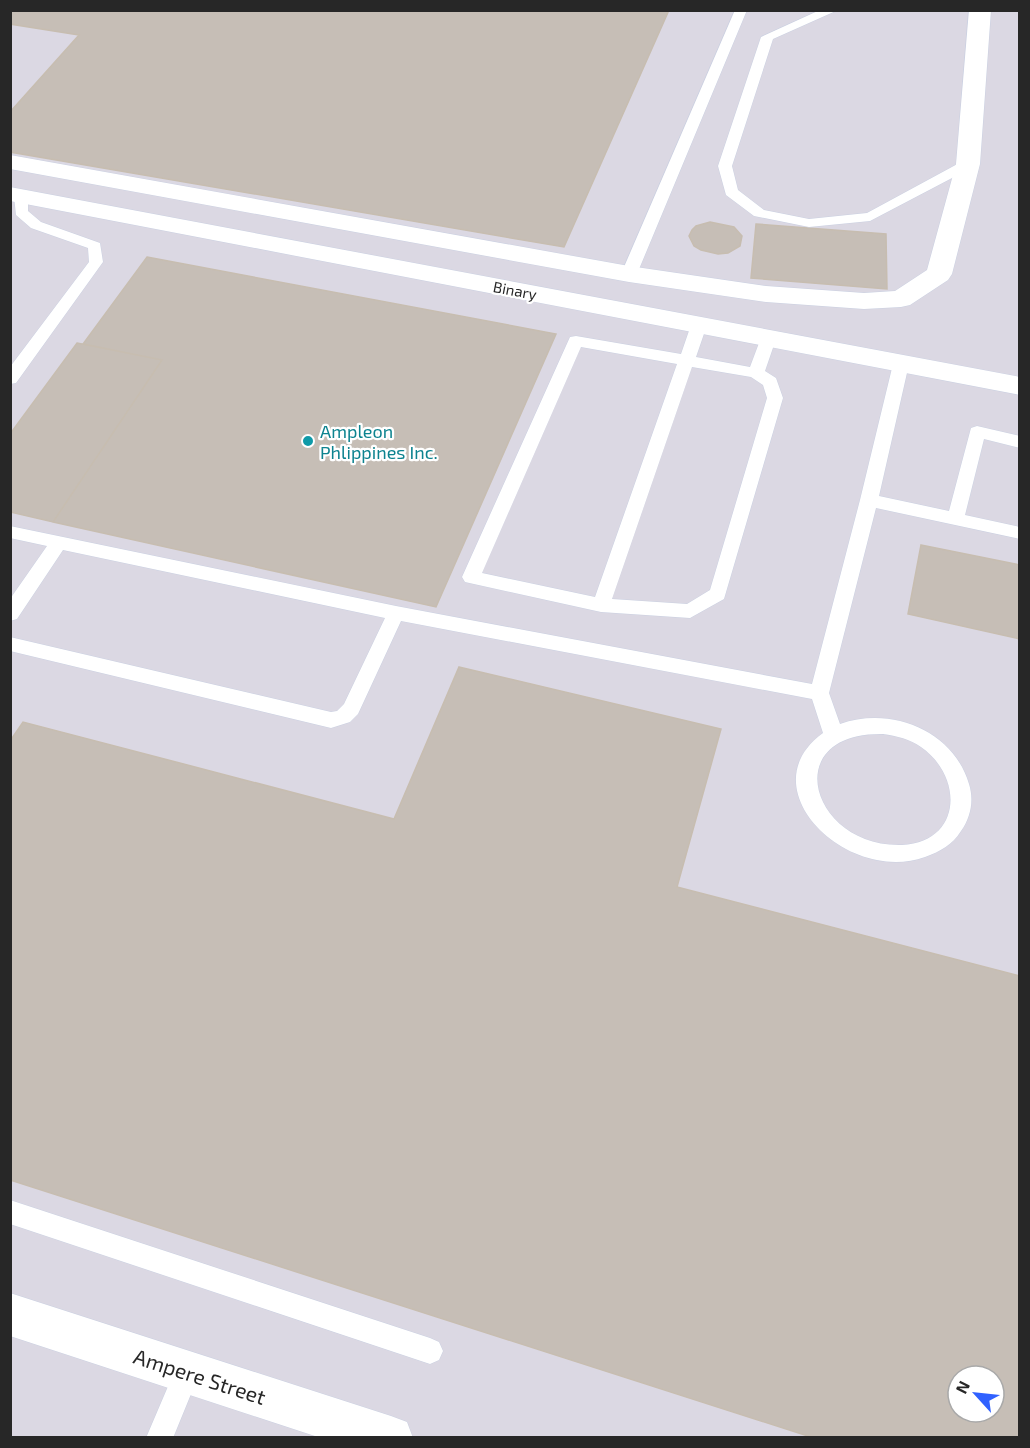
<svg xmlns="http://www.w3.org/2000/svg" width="1030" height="1448" font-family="'Exo 2',sans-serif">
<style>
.industrial{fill:#dbd8e3;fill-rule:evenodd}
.building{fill:#c6beb6;stroke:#c7bdb0;stroke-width:1.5;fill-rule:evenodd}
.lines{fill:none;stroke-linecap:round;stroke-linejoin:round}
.service-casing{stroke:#cbd1e2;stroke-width:1}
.minor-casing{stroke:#cbd1e2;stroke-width:1}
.service{fill:#fff;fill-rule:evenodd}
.minor{fill:#fff;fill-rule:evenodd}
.culture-dot{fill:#0f9aa8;stroke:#fff;stroke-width:2}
.labels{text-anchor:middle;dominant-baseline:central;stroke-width:4.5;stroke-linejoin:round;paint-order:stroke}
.far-street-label{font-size:15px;fill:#272727;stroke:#fff}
.culture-label{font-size:18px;fill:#0d838f;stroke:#fff;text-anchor:start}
.near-street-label{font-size:21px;fill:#272727;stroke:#fff}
</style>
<rect width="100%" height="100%" fill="#ece1d6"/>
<path class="industrial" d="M10,11H1019V1437H11ZM958,1376H994V1412H958Z"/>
<path class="building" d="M10,10H669L564,247L10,152V112L79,35L10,24Z
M710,222L734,227L742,236L740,246L728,253L718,254L701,250L694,246L689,236L692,230L696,226Z
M756,224L886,234L887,289L751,278Z
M147,257L556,334L436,607L53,522L162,360L83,344Z
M77,343L162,360L53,522L10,512V434Z
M921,545L1020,565V639L908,614Z
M459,667L721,729L677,887L1020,976V1438H814L10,1180V741L23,722L394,819ZM958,1376H994V1412H958Z"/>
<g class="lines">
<g class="service-casing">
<path id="service" d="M735,10H747L637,274L634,277H624L621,274Z
M820,10H838L773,39L732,166L738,190L764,210L809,219L867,213L963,161H973L975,164L973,167L870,221L809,227L754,216L726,195L718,166L761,37Z
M21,192L28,196V211L41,222L100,243L103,262L16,383L10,384V367L89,262L88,248L31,228L16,215L14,196Z
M699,320L707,325L696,357L750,367L762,335H774L776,339L765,371L776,378L783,398L724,599L690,618L601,612L465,582L462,577L570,337L576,336L681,354L691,325ZM581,347L677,364L595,597L482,573ZM692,367L751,377L763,385L767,398L710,590L687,604L612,599Z
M901,359L907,360L909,364L879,496L949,511L971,428L977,426L1020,436V448L984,439L965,515L1020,527V539L876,508L829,693L840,724C891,706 953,730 969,784C974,800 971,817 961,831C952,845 941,851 925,857C847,885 747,788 823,733L812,699L401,621L358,714L350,722L331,728L10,651V637L331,712L337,711L344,704L385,618L63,550L17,619L10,621V599L47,546L10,538V526L396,606L812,684L860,500L893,364L895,360ZM883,734C897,736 910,739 921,747C964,777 962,842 902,845C811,848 777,732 883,734Z
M10,1200L430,1338L439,1342L443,1351L439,1360L430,1364L10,1224Z
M187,1359L196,1363L200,1372L173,1438H146L178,1363Z"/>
</g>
<g class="minor-casing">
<path id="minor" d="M969,10H991L980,164L952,274L948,280L910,305L901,307L864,309L766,302L629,282L10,169V155L629,266L766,286L864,293L895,291L927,270L956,164Z
M10,187L1020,377V395L10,201Z
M10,1293L391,1416L407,1422L413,1438H321L10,1336Z"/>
</g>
<use href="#service" class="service"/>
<use href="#minor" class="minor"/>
</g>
<circle class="culture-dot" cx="308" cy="441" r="6"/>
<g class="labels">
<g class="far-street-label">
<text transform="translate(515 290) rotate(11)">Binary</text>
</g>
<g class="culture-label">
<text x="320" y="431">Ampleon<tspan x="320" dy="21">Phlippines Inc.</tspan></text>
</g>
<g class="near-street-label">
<text transform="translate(200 1376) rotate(18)">Ampere Street</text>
</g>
</g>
<rect width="1030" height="1448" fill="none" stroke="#272727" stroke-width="24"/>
<g transform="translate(976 1394) rotate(297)"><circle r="28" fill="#ffffff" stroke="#a9a9a9" stroke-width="1.5"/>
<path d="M0-4.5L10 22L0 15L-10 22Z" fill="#3061ff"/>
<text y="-9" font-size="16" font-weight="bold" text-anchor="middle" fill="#272727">N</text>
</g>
</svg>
